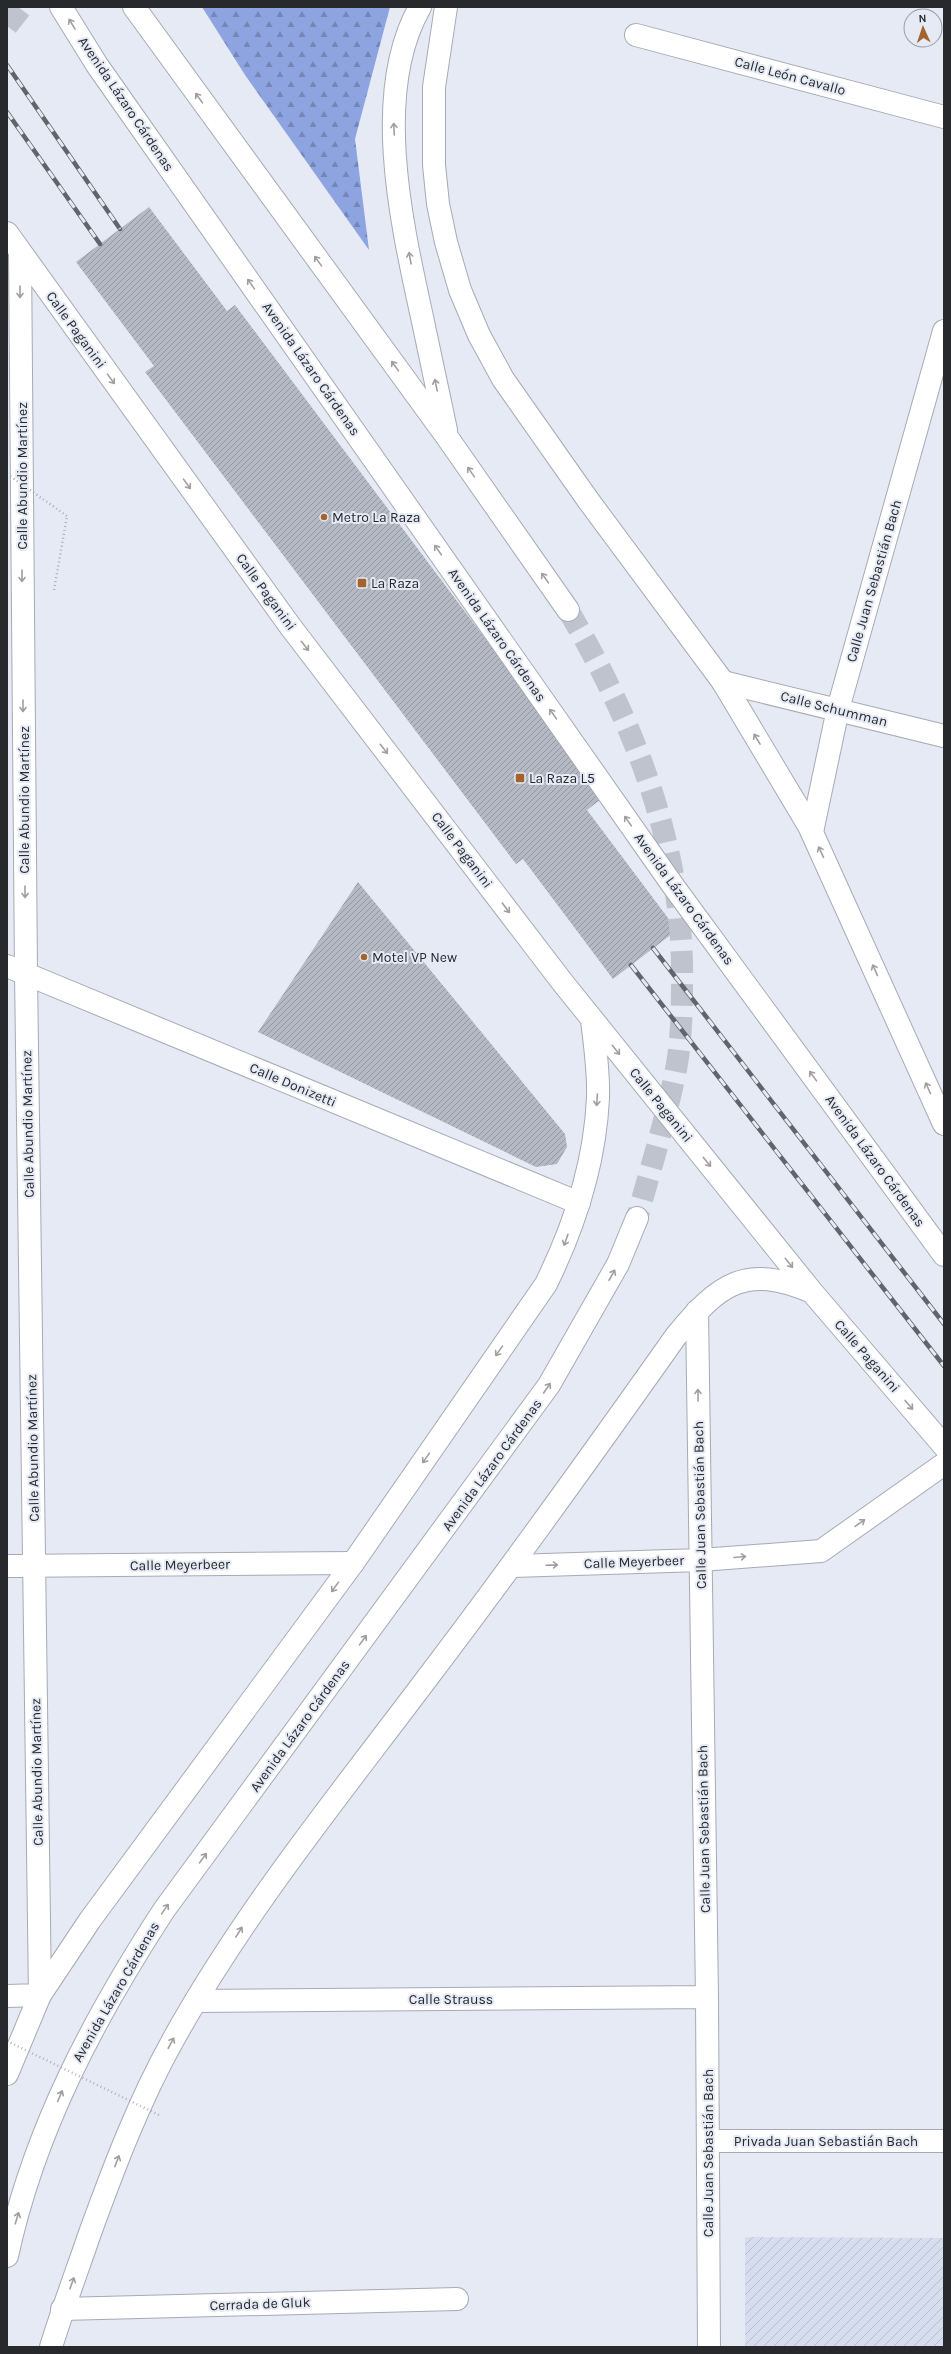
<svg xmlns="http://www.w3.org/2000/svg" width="951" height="2354" font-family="Karla,sans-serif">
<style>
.industrial{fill:url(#industrial-furrows)}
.forest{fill:url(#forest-firs)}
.building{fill:url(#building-hatch)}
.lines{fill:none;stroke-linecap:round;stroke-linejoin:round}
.primary-tunnel{stroke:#bfc3cd;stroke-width:22;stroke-dasharray:22 11;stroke-linecap:butt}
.highway-tunnel{stroke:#bfc3cd;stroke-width:22;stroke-dasharray:22 11;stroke-linecap:butt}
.street-casing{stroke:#a6aab4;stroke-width:24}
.secondary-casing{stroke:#a6aab4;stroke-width:24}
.primary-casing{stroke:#a6aab4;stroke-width:24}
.path{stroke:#aaaeb7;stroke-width:2.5;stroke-dasharray:1 3;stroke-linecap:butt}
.street{stroke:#fff;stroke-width:22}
.secondary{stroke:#fff;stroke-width:22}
.primary{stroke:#fff;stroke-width:22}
.rail-casing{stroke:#61646a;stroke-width:4.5}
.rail{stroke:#e5eaf5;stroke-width:3;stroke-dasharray:9;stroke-linecap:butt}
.path-bridge{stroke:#aaaeb7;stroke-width:2.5;stroke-dasharray:1 3;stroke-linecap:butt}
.oneway{stroke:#9e9fa0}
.poi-dot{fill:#a4632d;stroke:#e5eaf5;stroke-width:1.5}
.labels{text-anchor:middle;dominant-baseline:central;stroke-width:4;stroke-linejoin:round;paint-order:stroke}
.street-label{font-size:14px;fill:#27292d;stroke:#e5eaf5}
.poi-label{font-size:14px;fill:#27292d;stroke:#e5eaf5;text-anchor:start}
</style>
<defs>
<pattern id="industrial-furrows" width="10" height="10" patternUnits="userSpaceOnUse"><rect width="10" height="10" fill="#d6ddef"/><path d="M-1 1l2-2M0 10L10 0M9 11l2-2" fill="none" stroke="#b8becd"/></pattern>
<pattern id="forest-firs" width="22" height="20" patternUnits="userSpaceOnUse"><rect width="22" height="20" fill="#8da4e0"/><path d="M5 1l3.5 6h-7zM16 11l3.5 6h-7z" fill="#7386b6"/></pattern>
<pattern id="building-hatch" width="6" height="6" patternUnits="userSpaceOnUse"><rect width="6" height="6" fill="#b5b9c4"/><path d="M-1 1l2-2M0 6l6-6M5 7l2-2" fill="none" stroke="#9396a0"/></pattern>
</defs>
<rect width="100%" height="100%" fill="#e5eaf5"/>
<path class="industrial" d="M745,2237L944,2238V2347H745Z"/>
<path class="forest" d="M202,7H390L355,139L369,250L245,75Z"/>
<path class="building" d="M149,207L227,311L235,305L604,797L587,810L677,930L613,979L523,859L516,864L145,372L154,366L76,262Z
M358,882L565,1134L567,1147L557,1164L536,1167L258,1032Z"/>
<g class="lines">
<path class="primary-tunnel" d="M568,610C636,726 685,851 682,987C682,1012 681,1039 677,1064C667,1116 651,1167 637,1218"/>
<path class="highway-tunnel" d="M7,26L22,7"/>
<g class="street-casing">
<path id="street" d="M636,35L944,117
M723,682L944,736
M812,832L838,709L944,331
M697,1311L707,1997L709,2347
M7,1566L353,1563
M513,1566L701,1560L821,1551L944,1464
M7,1996L40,1995L26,974L20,253
M196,2001L707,1997
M708,2141H944
M62,2309L457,2299"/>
</g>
<g class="secondary-casing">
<path id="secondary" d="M446,7L434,87V165L438,204L446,242L460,290L479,335L503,379L588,500L723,682L809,826L944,1124
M7,966L579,1203"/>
</g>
<g class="primary-casing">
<path id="primary" d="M61,7L97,65L674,887L944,1255
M134,7L447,437L568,610
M420,7C371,93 402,225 422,317C430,354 438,392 446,430
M7,233L290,626L563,983L812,1292L944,1446
M7,2074L40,1995L90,1920L353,1563L546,1284C574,1227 595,1163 598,1098C599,1072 595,1046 592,1020
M7,2256C34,2130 95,2016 164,1910L549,1385L618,1264L637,1218
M51,2347C63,2308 77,2271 90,2233C114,2167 139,2101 173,2040C244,1912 337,1798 425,1681C511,1568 594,1452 676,1336C719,1284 745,1263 812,1292"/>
</g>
<path class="path" d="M54,590L67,516"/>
<use href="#street" class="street"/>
<use href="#secondary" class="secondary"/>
<use href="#primary" class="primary"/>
<g class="rail-casing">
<path id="rail" d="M7,65L120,229
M7,112L100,244
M653,948L944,1324
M631,965L944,1366"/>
</g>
<use href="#rail" class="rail"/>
<path class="path-bridge" d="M7,474L67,516
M7,2041L161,2116"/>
</g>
<defs><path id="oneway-shaft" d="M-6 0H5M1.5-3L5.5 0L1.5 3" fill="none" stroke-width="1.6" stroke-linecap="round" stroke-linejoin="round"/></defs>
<g class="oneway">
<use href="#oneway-shaft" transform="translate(72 24) rotate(-121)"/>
<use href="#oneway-shaft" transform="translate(199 98) rotate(-126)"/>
<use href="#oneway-shaft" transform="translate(394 129) rotate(-93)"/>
<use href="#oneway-shaft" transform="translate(410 258) rotate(-100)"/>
<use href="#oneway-shaft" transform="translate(318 261) rotate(-126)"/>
<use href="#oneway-shaft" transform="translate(251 284) rotate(-125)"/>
<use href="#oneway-shaft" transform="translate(20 292) rotate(90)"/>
<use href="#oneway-shaft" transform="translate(395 366) rotate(-126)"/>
<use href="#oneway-shaft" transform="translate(111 379) rotate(54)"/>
<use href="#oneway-shaft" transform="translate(436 385) rotate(-102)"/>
<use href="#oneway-shaft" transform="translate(471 472) rotate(-125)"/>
<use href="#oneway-shaft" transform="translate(187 484) rotate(54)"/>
<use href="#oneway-shaft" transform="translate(438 550) rotate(-125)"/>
<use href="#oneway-shaft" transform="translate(22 576) rotate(90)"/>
<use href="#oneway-shaft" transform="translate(545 578) rotate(-125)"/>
<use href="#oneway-shaft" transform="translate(305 646) rotate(52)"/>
<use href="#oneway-shaft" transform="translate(23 706) rotate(90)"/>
<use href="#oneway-shaft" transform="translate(553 714) rotate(-125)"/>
<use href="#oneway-shaft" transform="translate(757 739) rotate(-121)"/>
<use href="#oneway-shaft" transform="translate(384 749) rotate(52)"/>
<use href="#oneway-shaft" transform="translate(628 821) rotate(-125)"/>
<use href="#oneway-shaft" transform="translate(821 852) rotate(-115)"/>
<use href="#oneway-shaft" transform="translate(25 892) rotate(90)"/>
<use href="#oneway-shaft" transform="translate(506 908) rotate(53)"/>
<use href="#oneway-shaft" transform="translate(875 970) rotate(-114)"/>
<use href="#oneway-shaft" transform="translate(616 1050) rotate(51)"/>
<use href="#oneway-shaft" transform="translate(813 1076) rotate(-126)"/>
<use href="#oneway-shaft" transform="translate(928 1088) rotate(-114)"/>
<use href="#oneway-shaft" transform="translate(597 1100) rotate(94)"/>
<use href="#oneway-shaft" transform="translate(707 1162) rotate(51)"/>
<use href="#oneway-shaft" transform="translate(566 1240) rotate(109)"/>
<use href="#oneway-shaft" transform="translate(789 1263) rotate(51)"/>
<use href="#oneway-shaft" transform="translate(612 1275) rotate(-61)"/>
<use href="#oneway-shaft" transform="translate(499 1351) rotate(125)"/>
<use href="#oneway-shaft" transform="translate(547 1388) rotate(-56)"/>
<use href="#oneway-shaft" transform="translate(698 1395) rotate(-91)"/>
<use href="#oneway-shaft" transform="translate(909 1405) rotate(49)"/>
<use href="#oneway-shaft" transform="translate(426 1458) rotate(125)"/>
<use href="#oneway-shaft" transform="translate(860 1523) rotate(-35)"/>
<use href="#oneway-shaft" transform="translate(740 1557) rotate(-5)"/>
<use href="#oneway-shaft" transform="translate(552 1565) rotate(-2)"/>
<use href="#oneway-shaft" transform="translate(335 1587) rotate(126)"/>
<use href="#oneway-shaft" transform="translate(363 1640) rotate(-54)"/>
<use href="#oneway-shaft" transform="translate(203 1858) rotate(-54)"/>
<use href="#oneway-shaft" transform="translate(165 1909) rotate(-55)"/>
<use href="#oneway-shaft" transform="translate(239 1932) rotate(-58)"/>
<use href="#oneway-shaft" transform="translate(171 2043) rotate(-62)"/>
<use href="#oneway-shaft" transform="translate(60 2096) rotate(-67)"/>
<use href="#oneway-shaft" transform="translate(117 2161) rotate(-69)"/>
<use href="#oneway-shaft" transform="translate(17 2218) rotate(-73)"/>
<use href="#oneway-shaft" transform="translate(72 2283) rotate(-70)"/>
</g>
<g class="poi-dot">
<circle cx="324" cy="517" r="4"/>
<rect x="357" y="578" width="10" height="10" rx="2"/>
<rect x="515" y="773" width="10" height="10" rx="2"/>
<circle cx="364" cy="957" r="4"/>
</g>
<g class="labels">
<g class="street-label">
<text transform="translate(790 76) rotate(15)">Calle León Cavallo</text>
<text transform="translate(126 104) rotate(56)">Avenida Lázaro Cárdenas</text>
<text transform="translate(76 330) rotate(54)">Calle Paganini</text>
<text transform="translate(311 369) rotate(55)">Avenida Lázaro Cárdenas</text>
<text transform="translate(22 476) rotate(-90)">Calle Abundio Martínez</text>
<text transform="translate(874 581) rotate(-74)">Calle Juan Sebastián Bach</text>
<text transform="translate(266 592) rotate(54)">Calle Paganini</text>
<text transform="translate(497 635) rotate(55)">Avenida Lázaro Cárdenas</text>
<text transform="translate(834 709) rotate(14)">Calle Schumman</text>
<text transform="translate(24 800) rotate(-90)">Calle Abundio Martínez</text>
<text transform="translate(462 850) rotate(53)">Calle Paganini</text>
<text transform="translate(684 899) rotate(54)">Avenida Lázaro Cárdenas</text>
<text transform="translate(293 1085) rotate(23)">Calle Donizetti</text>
<text transform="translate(661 1105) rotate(51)">Calle Paganini</text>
<text transform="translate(28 1124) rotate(-91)">Calle Abundio Martínez</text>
<text transform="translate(875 1161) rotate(54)">Avenida Lázaro Cárdenas</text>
<text transform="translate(867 1356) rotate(49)">Calle Paganini</text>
<text transform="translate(33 1448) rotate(-91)">Calle Abundio Martínez</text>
<text transform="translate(492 1465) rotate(-54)">Avenida Lázaro Cárdenas</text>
<text transform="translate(700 1505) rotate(-91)">Calle Juan Sebastián Bach</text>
<text transform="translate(634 1562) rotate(-2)">Calle Meyerbeer</text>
<text transform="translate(180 1565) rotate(-1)">Calle Meyerbeer</text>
<text transform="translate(300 1726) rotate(-54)">Avenida Lázaro Cárdenas</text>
<text transform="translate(37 1772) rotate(-91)">Calle Abundio Martínez</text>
<text transform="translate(704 1829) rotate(-91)">Calle Juan Sebastián Bach</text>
<text transform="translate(116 1992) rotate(-60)">Avenida Lázaro Cárdenas</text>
<text x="451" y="1999">Calle Strauss</text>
<text x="826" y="2141">Privada Juan Sebastián Bach</text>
<text transform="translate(708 2153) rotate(-90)">Calle Juan Sebastián Bach</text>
<text transform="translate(260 2304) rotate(-2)">Cerrada de Gluk</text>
</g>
<g class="poi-label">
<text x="332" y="517">Metro La Raza</text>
<text x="371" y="583">La Raza</text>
<text x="529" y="778">La Raza L5</text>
<text x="372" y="957">Motel VP New</text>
</g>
</g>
<rect width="951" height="2354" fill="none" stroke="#27292d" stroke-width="16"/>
<g transform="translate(923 28) rotate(357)"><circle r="19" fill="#e5eaf5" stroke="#999da5"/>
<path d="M0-3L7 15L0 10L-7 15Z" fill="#a4632d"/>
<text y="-6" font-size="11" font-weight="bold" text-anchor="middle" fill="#27292d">N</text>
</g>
</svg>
